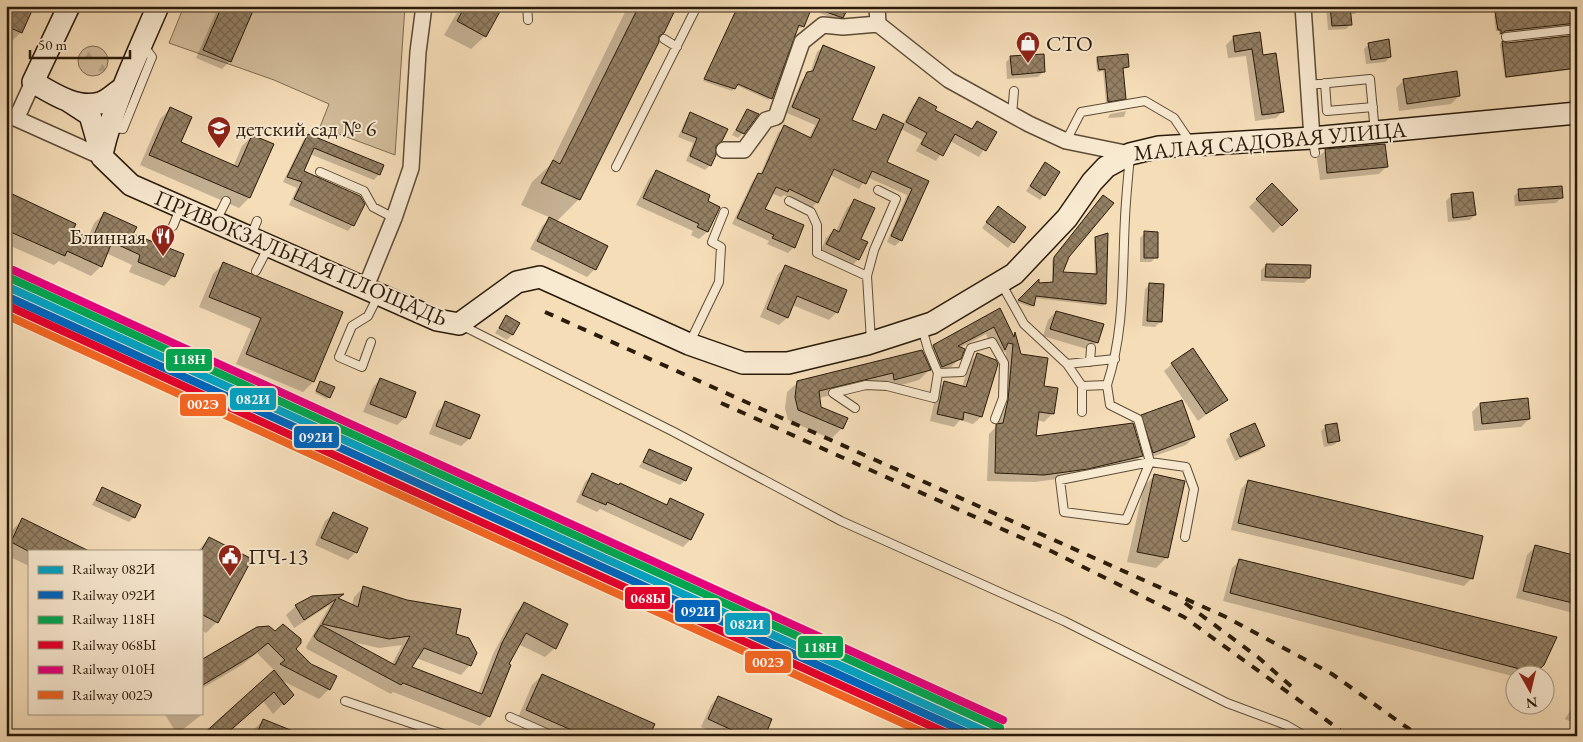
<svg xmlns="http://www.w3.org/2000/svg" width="1583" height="742" font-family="'EB Garamond',serif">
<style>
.forest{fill:url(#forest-firs);stroke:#7e6c52}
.park{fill:#d2bc9a;stroke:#7e6c52}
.shadow{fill:#0003;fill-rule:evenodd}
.building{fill:url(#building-cross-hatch);stroke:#2a1b0a}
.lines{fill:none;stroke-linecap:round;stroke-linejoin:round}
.lane-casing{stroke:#5d4c36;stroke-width:10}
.street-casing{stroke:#5d4c36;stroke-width:18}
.secondary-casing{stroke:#2a1b0a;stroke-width:24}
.lane{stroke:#f8e9d1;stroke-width:8}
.street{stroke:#f8e9d1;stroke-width:15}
.secondary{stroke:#f8e9d1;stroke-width:21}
.rail{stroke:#2a1b0a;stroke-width:4;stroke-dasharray:9 9;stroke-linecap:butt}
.rail-1-casing{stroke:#f8e9d1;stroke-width:11}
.rail-2-casing{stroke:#f8e9d1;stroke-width:11}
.rail-3-casing{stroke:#f8e9d1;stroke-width:11}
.rail-4-casing{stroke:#f8e9d1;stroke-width:11}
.rail-5-casing{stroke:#f8e9d1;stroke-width:11}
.rail-6-casing{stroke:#f8e9d1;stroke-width:11}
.rail-1{stroke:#02a2c4;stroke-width:8}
.rail-2{stroke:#0065bd;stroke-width:8}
.rail-3{stroke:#00a651;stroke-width:8}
.rail-4{stroke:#e4002b;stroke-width:8}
.rail-5{stroke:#e5007d;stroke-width:8}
.rail-6{stroke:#f26522;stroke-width:8}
.labels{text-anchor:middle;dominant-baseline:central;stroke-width:4;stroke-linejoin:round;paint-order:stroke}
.poi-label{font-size:22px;fill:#2a1b0a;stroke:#f8e9d1;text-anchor:start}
.street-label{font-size:22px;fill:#2a1b0a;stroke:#f8e9d1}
.line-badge{stroke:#f8e9d1;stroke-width:2}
.badge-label{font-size:14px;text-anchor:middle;font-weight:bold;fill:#fff}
</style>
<defs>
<pattern id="forest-firs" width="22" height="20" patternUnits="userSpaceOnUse" patternTransform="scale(1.25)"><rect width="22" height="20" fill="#d2bc9a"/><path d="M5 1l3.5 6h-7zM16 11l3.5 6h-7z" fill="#b4a183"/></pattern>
<pattern id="building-cross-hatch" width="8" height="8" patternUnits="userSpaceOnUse" patternTransform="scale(1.25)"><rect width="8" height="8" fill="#948064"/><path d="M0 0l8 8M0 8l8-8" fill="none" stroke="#796851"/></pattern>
</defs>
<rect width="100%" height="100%" fill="#f5ddb8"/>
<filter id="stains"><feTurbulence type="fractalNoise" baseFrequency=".004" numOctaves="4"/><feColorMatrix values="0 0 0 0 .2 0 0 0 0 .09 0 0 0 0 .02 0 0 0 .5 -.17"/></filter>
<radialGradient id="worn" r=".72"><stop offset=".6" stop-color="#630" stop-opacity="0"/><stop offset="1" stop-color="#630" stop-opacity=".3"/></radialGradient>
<path class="forest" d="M78 61a15 15 0 1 1 30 0a15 15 0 1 1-30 0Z"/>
<path class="park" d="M184,6H405L395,155L320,127L329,104L274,80L169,43Z"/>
<path class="shadow" d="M6,6H33L21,32L11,42L6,40Z
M221,6H233L230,61L222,69L196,58L217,10Z
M461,6H501L485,36L471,49L444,35Z
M628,6H676L658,38V42L579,199L556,222L595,269L587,277L530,249L542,226L551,218L521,205L532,182L550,165Z
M738,6H848L842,19H834L810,9L803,26L801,28L797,27L769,100L736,85L732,91L703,81Z
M946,6H984L978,9L946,13Z
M1326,6H1359V9L1355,14H1350L1351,24L1346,29L1328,30Z
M1577,6V27L1574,25L1499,35V31H1496L1494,16L1496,14Z
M1259,34L1262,57L1283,111L1276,118L1255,121L1246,56L1228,58L1226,45L1233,38Z
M1577,36V69L1505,78L1500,44L1502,42L1506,44Z
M1369,44L1390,57L1385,62L1366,64L1364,49Z
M823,47L850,120L874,131L884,116L903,125L913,105L919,99L934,110L970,130L977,122L995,132L979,157L950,141L936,161L916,151L922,140L901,129L885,163L927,182L901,240L895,246L887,242L907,195L867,177L859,189L830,175L817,202L812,208L784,195L781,197L771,193L764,210L794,247L788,253L767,244L769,241L732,224L753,180L760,175L778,133L784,127L809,138L815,125L787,113L802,80L810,73L817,52Z
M1011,57L1043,72L1038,77L1007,79L1006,62Z
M1098,58L1128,67L1122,69L1125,98L1122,100L1106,103L1103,71L1097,72L1096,60Z
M1404,80L1459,96L1451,104L1399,111L1396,88Z
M170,109L180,143L233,167L242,146L252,136L272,145L249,198L239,208L140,165L160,119Z
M747,110L743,133L738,138L732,135Z
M1126,111L1124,117L1108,118L1110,114Z
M691,114L714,147L710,165L705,170L686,161L693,143L678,137L686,119Z
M308,135L379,174L374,180L310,154L302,172L353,225L348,231L289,205L297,188L283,182L303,141Z
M1325,151L1386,167L1379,174L1320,180L1317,158Z
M1045,164L1044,195L1040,200L1026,191Z
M656,171L719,208L707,232L699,239L691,235L693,231L636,205L649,179Z
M1272,185L1297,210L1273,233L1249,207Z
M1519,191L1561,198L1556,203L1515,206L1514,196Z
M6,192L72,231L88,238L94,223L104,214L132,235L173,276L164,286L129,272L132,265L106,253L101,266L91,276L59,261L54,265L6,244Z
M1472,193L1475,215L1470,220L1448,222L1446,201L1451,196Z
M1101,198L1068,256L1061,274L1095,275L1094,241L1096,238L1105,304L1103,306L1034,298L1031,307L1017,302L1037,283L1052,284V260Z
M855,200L859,240L858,259L851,267L820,252L826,238L834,230L836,231L847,208Z
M998,207L1025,227L1008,248L982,228Z
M1145,233L1156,257L1151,262H1140V238Z
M223,264L313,382L303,392L236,364L251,329L199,307L213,274Z
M1266,265L1309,278L1304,283L1261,281V270Z
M786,266L837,312L829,320L792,305L787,318L779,325L760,317L778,274Z
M1150,284L1160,322L1155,327L1142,326L1145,289Z
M1000,310L1013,336L1014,335L1020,355L1042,387L1053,413L1044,422L1037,420L1034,438L1135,424L1142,416L1194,437L1186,445L1146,459L1136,429L1134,430L1141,456L1133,464L1079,476L1035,482L987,481L989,434L997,426L1001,409L1006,352L1002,351L997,357L986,334L960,348V358L951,367L933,374L931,368L919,380L884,390L882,383L819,398L820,408L842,428L831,439L788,420L785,408L787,392L798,382L923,356L933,346Z
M1056,312L1097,342L1090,350L1043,336L1048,320Z
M506,317L512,335L507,340L495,333Z
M978,355L997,365L981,417L973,424L960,420L954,427L930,421L937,390L944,383L962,387L970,362Z
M1172,364L1226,399L1198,421L1164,371Z
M380,379L415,393L405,418L397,425L363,412L373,387Z
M321,382L329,397L327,399L315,393Z
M446,403L478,416L469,439L461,446L429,434L438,411Z
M1480,404L1529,419L1521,427L1474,431L1472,412Z
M1255,425L1264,446L1259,451L1235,461L1226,440L1230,436Z
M1326,426L1339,440L1334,445L1324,447L1321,431Z
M649,450L685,480L680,485L639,467Z
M592,474L665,505L671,500L690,540L683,547L600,509L597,512L576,502L585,482Z
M1154,476L1166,558L1156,568L1127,562L1144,486Z
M1248,481L1472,578L1464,586L1231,530L1241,489Z
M102,488L134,517L129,522L92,505Z
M333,514L356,552L348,560L315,545L325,521Z
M23,520L29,551V566L6,555V542L12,530Z
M209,538L250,560L217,622L206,633L201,630V551H198Z
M1535,547L1577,557V614L1516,598L1527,555Z
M1240,560L1543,664L1533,674H1516V677L1223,601L1232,568Z
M363,588L454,635L470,665L461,675L416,658L410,668L478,694L493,654L515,613L525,604L555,648L545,657L518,644L507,665L489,716L480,726L393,692L391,694L307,649L306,647L330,605L294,628L286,615L296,606L341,596L337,599L352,605L354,597ZM353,642L379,648L402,645L392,664Z
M264,626L269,627L294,649L329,689L319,699L279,679L292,695L273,714L263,701L203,736L275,671L257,653L242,665L201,689V662Z
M542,675L648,736H552L517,720L532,685Z
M718,697L764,736H721L701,727L711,705Z
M1575,703L1577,704V725L1565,719Z
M164,713H198L200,716L177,734Z
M263,721L301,736H252L255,728Z"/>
<path class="building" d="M11,6H34L22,33L6,26V17Z
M222,6H236L252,13L231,62L203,50Z
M465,6H503L486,37L457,21Z
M639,6H677L664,33L659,36V42L580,200L541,183L553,160L560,164Z
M738,6H849L843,18L812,7L804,27L799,25L772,99L738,84L735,89L704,79Z
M1330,6H1350L1352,25L1332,26Z
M1540,6H1577V23L1505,31L1501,34V30H1498L1495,12Z
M1260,32L1263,55L1276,53L1284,112L1262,115L1252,49L1235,52L1233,36Z
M1577,35V68L1506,77L1502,41L1507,43Z
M1389,39L1391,57L1371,60L1368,43Z
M823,45L875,67L852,120L876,130L883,114L904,124L887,162L929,181L902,241L891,236L912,189L872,171L866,184L834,169L818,203L789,189L788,192L776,187L765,209L804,225L795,248L772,238L774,235L737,218L758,173L762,174L784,125L811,138L820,119L792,107L807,72L813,71Z
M1044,54L1045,72L1012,75L1010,56Z
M1128,54L1129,67L1123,68L1126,99L1108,102L1105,69L1099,70L1097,57Z
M1457,71L1460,96L1407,104L1403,79Z
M919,97L937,107L935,110L972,129L977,121L997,132L986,151L955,134L943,156L921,144L927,133L906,122Z
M170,107L192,117L181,142L238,167L252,135L274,144L250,198L149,155Z
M747,109L759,114L744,134L736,130Z
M690,112L728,129L722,141L716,146V155L711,166L690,156L697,138L682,132Z
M308,134L384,165L380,175L314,148L304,171L360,196L365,204L354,226L294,199L302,182L287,177Z
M1385,144L1388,167L1327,173L1325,149Z
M1045,162L1060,172L1045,196L1030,186Z
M656,170L710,195L708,201L720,207L708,232L697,227L699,224L643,198Z
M1272,183L1298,210L1282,226L1256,199Z
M1562,186L1563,198L1519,201L1518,189Z
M6,191L76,224L73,230L92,239L104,212L137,227L133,234L184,254L175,277L138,262L140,255L112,242L102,267L67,251L65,256L6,230Z
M1473,192L1476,215L1453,218L1451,194Z
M1103,195L1114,203L1069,257L1063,272L1097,274L1095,237L1108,233L1106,304L1036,296L1034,306L1018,300L1039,279V283L1053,282L1054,257Z
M854,199L875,208L861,239L868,242L859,260L826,244L834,229L839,232Z
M998,206L1026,227L1014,243L986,222Z
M549,217L608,246L596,270L537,241Z
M1144,231L1158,232V258H1144Z
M223,262L343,312L314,382L246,354L261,318L209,297Z
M1266,264L1311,265L1310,278L1265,277Z
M785,265L847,290L838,313L797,296L788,318L767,309Z
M1149,283L1164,284L1162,322L1147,321Z
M1000,308L1014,337L1015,332L1021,354L1048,358L1044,386L1058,388L1054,414L1039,412L1036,436L1133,423L1143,456L1088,469L1044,475L995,473L996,424L1003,423L1008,400L1013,344L1008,343L1005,350L994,327L958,346L965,349L961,359L942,367L933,345Z
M1056,311L1104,324L1098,343L1050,329Z
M506,315L520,323L513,335L499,328Z
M1193,348L1228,400L1206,414L1171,363Z
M922,350L931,370L894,380L893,373L819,391L821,407L848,418L843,429L798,410L795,397L797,381Z
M977,353L996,360L998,364L982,417L964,412L963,420L937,414L944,381L966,387Z
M380,378L416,392L406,418L370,404Z
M320,381L335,387L330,398L316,391Z
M1528,398L1530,419L1482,424L1480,403Z
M1182,400L1195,437L1153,453L1141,415Z
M445,401L480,415L470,439L436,426Z
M1255,423L1265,446L1240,457L1230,434Z
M1337,423L1340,441L1328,443L1325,425Z
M649,449L692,468L686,481L643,462Z
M592,473L619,485L620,483L667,505L670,498L704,514L691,540L607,502L606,505L582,495Z
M1154,474L1185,481L1168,558L1137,552Z
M1248,480L1483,536L1473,579L1238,523Z
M102,487L141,505L135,518L96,500Z
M333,512L368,528L357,553L321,538Z
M22,518L89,551H28L11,542Z
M209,537L252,559L218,623L201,614V551Z
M1535,545L1577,556V604L1523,591Z
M1239,559L1557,637L1544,665L1535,673L1230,593Z
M363,586L407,600L461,609L456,634L469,638L477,653L471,666L424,648L412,667L482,694L502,643L524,602L568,624L556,649L526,633L509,664L511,665L490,717L403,683L401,685L317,640L314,636L321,625L395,665L410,636L389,639L322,624L336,599L304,620L295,605L312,596L344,594L338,598L358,607Z
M283,624L301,639V643L296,649L311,664L337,676L330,690L280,664L285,660L268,643L253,655L201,686V660L257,627L269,626L275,631Z
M274,670L294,695L284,705L274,692L224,736H201Z
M542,674L655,724L649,736H585L526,710Z
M718,696L772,719L765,736H745L708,719Z
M263,719L303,735V736H256Z"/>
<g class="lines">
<g class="lane-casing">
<path id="lane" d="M527,6L528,20
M1506,37L1577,29
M664,39L677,47
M1325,83L1327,111L1373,107
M1308,85L1370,79L1374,122L1379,128
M1012,115L1014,91
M110,128L123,129L152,57L143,45
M1313,140L1315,153
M1066,141L1081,112L1145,101L1174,118L1191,143
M616,167L697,6
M320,172L364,191L373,207L394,218
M789,201L811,212L817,225V253L867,276L871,341
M216,221L226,201
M173,226L180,209
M251,236L257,221
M256,271L268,248
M867,276L874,250L896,199L878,190
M1001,283L1024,324L1067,364L1082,386L1107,385C1125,330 1122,275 1125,218C1126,197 1128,177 1130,156
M461,325L674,432L841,521L1064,621L1227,703L1286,725L1305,736
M922,328L928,349L938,373L962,372L971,348L992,342L1004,363L1003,398L995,419
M371,342L362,367L339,357L352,326L368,316L378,296
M690,342L719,282L721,247L712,242L724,212
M1090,362L1091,348
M1067,364L1115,359
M1107,385L1110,405L1138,419L1150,462L1186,467L1194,489L1185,537
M855,408L833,393L866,385L887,386L934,398L938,373
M1082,412V386
M1150,462L1126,520L1064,512L1060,480Z
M345,701L449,736
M510,717L553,736"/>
</g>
<g class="street-casing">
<path id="street" d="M877,6L878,24L949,80L1029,124L1066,141L1130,154
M1303,6L1312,138
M6,114L102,157
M17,117L33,82
M724,150H744L766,120L776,117L802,42L823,25L843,27L878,24
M365,289L394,218L411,168L418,52L424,6"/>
</g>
<g class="secondary-casing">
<path id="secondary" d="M69,6L33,82C52,93 77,110 100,103C108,101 116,92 123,88
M67,100L90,115L102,157L131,185L437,320L459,324L517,282L540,277L689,344L743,363H788L867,344L932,323L1014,274L1067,218L1092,182L1106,167L1130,154L1159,147L1312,138L1577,113
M102,154C114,102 137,55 158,6"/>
</g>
<use href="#lane" class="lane"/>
<use href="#street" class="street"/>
<use href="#secondary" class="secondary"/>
<path class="rail" d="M545,312L1226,617L1332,674L1419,736
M721,403L1051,551L1184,617L1340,730
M1185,603L1259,658L1293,688"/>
<g class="rail-1-casing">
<path id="rail-1" d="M6,286C336,436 665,588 995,736"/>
</g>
<g class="rail-2-casing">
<path id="rail-2" d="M6,296C329,442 651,591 974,736"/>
</g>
<g class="rail-3-casing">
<path id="rail-3" d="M10,278C340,428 669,580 1000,728"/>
</g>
<g class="rail-4-casing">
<path id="rail-4" d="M6,305C322,449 636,594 953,736"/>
</g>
<g class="rail-5-casing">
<path id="rail-5" d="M13,270C343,420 672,572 1003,720"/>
</g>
<g class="rail-6-casing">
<path id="rail-6" d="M6,315C315,455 622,597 931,736"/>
</g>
<use href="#rail-1" class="rail-1"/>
<use href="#rail-2" class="rail-2"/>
<use href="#rail-3" class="rail-3"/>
<use href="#rail-4" class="rail-4"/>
<use href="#rail-5" class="rail-5"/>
<use href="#rail-6" class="rail-6"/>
</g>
<defs>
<g id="shop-pin" transform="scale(1.25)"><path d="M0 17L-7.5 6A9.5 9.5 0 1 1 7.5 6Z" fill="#8f2418" stroke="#f8e9d1"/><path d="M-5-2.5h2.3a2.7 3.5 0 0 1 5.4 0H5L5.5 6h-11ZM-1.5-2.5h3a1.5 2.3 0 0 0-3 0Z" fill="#fff"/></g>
<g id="school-pin" transform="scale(1.25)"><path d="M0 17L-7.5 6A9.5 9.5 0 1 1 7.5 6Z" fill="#8f2418" stroke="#f8e9d1"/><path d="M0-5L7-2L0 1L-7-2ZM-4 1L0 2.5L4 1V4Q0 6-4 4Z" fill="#fff"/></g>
<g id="restaurant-pin" transform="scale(1.25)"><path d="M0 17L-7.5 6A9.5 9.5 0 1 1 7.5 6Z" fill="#8f2418" stroke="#f8e9d1"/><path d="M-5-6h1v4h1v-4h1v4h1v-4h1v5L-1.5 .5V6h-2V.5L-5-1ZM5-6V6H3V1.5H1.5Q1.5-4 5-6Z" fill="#fff"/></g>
<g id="civic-pin" transform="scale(1.25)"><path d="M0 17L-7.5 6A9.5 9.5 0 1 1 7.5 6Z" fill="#8f2418" stroke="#f8e9d1"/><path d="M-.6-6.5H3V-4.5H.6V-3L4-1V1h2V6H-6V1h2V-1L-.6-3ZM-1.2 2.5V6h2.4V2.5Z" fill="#fff"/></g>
</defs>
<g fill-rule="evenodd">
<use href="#shop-pin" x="1028" y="43"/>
<use href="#school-pin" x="219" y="128"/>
<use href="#restaurant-pin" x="163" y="236"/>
<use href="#civic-pin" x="230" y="556"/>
</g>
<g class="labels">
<g class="poi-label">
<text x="1046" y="43">СТО</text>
<text x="236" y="128">детский сад № 6</text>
<text x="146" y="236" text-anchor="end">Блинная</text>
<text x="248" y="556">ПЧ-13</text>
</g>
<g class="street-label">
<text transform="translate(1270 141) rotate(-5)">МАЛАЯ САДОВАЯ УЛИЦА</text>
<text transform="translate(301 258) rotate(23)">ПРИВОКЗАЛЬНАЯ ПЛОЩАДЬ</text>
</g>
</g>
<g class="line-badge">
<rect x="165" y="348" width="48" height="24" rx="5" fill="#00a651"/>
<rect x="229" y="387" width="48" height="24" rx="5" fill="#02a2c4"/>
<rect x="179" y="393" width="48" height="24" rx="5" fill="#f26522"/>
<rect x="293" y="425" width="47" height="24" rx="5" fill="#0065bd"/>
<rect x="624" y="586" width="47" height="24" rx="5" fill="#e4002b"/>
<rect x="674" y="599" width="47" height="24" rx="5" fill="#0065bd"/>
<rect x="724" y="612" width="47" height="24" rx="5" fill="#02a2c4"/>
<rect x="797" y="635" width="47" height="24" rx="5" fill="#00a651"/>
<rect x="744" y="650" width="48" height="24" rx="5" fill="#f26522"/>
</g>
<g class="badge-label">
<text x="189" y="364">118Н</text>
<text x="253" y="404">082И</text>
<text x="203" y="409">002Э</text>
<text x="316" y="442">092И</text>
<text x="648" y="603">068Ы</text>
<text x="698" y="616">092И</text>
<text x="747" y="629">082И</text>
<text x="820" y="652">118Н</text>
<text x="768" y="667">002Э</text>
</g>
<rect width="1583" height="742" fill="none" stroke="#f5ddb8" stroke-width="25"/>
<rect x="8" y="8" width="1568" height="727" fill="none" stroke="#2a1b0a" stroke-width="2.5"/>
<rect x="12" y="12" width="1558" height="717" fill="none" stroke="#2a1b0a"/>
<rect x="28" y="550" width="175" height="165" fill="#f8e9d1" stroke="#a69781"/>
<rect x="38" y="566" width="25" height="8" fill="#02a2c4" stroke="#a69781"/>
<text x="72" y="574" font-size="15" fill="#2a1b0a">Railway 082И</text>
<rect x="38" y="591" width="25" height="8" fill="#0065bd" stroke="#a69781"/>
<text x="72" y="600" font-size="15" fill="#2a1b0a">Railway 092И</text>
<rect x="38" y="616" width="25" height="8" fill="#00a651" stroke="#a69781"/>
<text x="72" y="624" font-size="15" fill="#2a1b0a">Railway 118Н</text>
<rect x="38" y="641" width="25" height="8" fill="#e4002b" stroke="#a69781"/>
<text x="72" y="650" font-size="15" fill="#2a1b0a">Railway 068Ы</text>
<rect x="38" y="666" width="25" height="8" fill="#e5007d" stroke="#a69781"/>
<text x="72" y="674" font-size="15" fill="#2a1b0a">Railway 010Н</text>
<rect x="38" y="691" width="25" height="8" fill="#f26522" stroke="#a69781"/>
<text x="72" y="700" font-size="15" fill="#2a1b0a">Railway 002Э</text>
<g transform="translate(1530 690) rotate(172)"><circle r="24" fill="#f8e9d1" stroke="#a69781"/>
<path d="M0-4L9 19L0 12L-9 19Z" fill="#8f2418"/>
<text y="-8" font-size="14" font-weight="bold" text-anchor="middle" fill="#2a1b0a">N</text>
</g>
<path d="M30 50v8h100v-8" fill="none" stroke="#2a1b0a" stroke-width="2.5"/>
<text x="38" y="50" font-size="15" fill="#2a1b0a" stroke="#f8e9d1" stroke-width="4" paint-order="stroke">50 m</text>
<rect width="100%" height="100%" filter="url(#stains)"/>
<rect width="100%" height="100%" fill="url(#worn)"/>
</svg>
